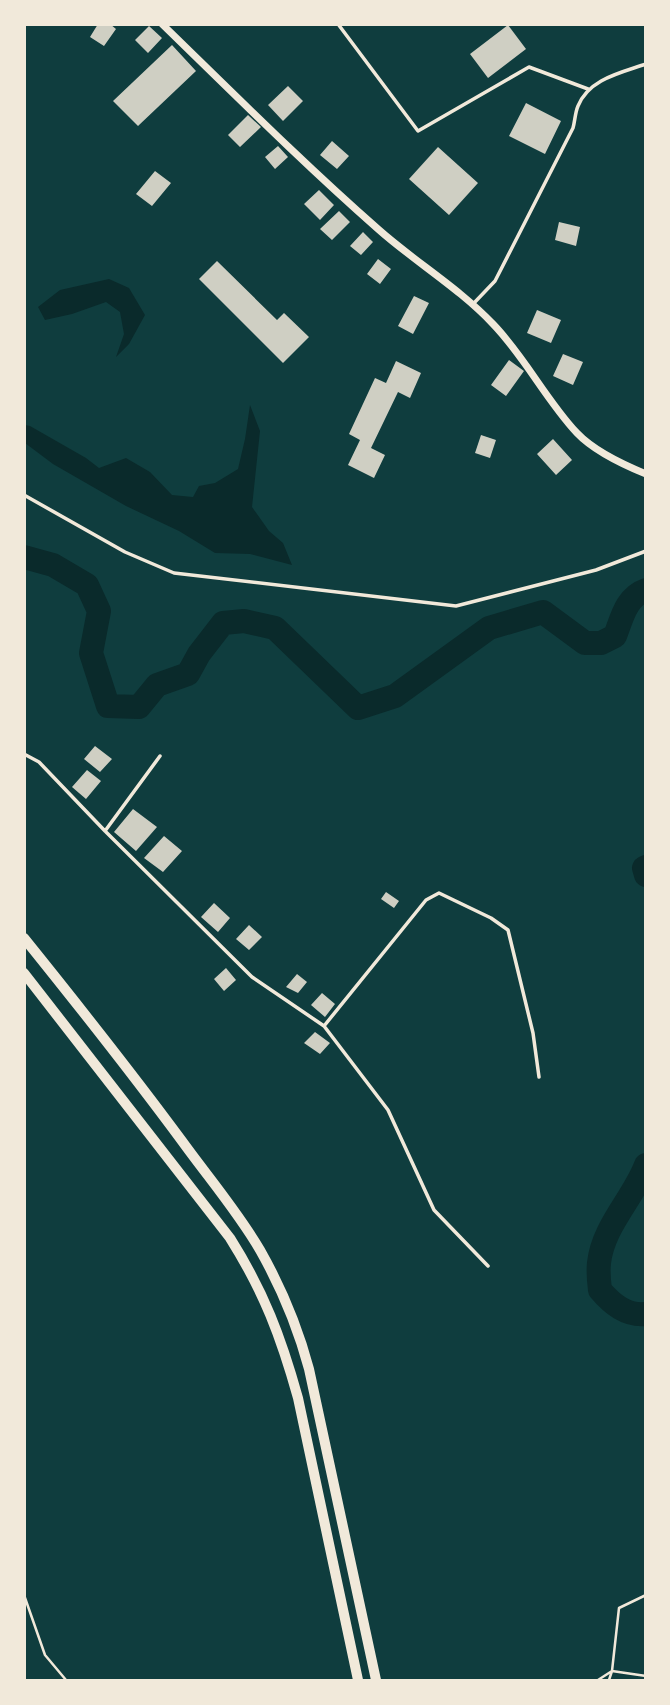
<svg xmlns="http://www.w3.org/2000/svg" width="670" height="1705" font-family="'Golos Text',sans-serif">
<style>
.water{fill:#0a2a2b}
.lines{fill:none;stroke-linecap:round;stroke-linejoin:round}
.river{stroke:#0a2a2b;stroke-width:24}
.building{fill:#cfcfc3}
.path{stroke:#f1e9da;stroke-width:2.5}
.service{stroke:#f1e9da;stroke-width:3.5}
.minor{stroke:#f1e9da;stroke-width:7}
.primary{stroke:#f1e9da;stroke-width:10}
</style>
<rect width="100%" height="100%" fill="#0f3d3e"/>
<path class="water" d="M109,279L129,288L145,315L129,344L116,357L124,334L120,312L106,302L72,314L45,320L38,307L60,290Z
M250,405L260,431L252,507L269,531L283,543L292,565L250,554L215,553L179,531L126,506L53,464L25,443V425L30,426L86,458L99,468L126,458L150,472L172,495L193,497L199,486L215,483L238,469L245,439Z"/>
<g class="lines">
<path class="river" d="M24,557L53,565L87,585L99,611L91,653L108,706L139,707L157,685L188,674L199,654L223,623L244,621L275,628L358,708L395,696L489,628L543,612L585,643H601L615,636C622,618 626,597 646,590
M646,867L644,868L646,875
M646,1165C633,1199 603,1226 599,1263C598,1272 599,1282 600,1290C612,1304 626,1316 646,1314"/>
</g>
<path class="building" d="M98,24H110L116,29L104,46L90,37Z
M508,25L526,49L488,78L470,54Z
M149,26L162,38L148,53L135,40Z
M172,45L196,71L138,126L113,101Z
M288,86L303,101L283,121L268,105Z
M526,103L561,121L545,154L509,136Z
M248,115L261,127L240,147L228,135Z
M332,141L349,156L337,169L320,155Z
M278,146L288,157L275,169L265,157Z
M438,147L478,183L449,215L409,179Z
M155,171L171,183L152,206L136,194Z
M319,190L334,205L320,220L304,204Z
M339,211L350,222L332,240L320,229Z
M559,222L580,227L576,246L555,240Z
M363,232L373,242L361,255L350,246Z
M378,259L391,269L380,284L367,274Z
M217,261L277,320L284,313L309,337L283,363L199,279Z
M414,296L429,303L413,334L398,326Z
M537,310L561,320L551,343L527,333Z
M563,354L583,362L573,385L553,376Z
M509,360L524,371L506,396L491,385Z
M396,361L421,373L410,398L398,392L371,448L385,455L374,478L348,465L360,440L349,434L375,378L386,383Z
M481,435L496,440L490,458L475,453Z
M553,439L572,460L556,475L537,454Z
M95,746L112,759L100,772L84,759Z
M87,770L101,781L86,799L72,787Z
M133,809L157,827L136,851L114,832Z
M164,836L182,851L163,872L144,858Z
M386,892L399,901L394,908L381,899Z
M214,903L230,918L218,932L201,917Z
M249,925L262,937L249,950L236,939Z
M226,968L236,980L224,991L214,979Z
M297,974L307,982L298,993L286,987Z
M322,993L335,1004L325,1017L311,1005Z
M315,1032L330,1043L320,1054L304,1043Z"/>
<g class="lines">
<path class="path" d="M24,1595L45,1655L66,1680
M598,1680L612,1671L619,1608L646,1595
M609,1680L612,1671L646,1676"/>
<path class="service" d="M338,24L418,131L529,67L588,89
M474,303L495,281L573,128C575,121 575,113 578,106C589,79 620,73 646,64
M24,495L125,552L174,573L456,606L596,570L646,551
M24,754L39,762L105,831L252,977L324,1026L388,1110L434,1210L488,1266
M105,831L160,756
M324,1026L426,900L439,893L491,918L508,930L533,1033L539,1077"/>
<path class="minor" d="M162,24C233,93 304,164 378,229C415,262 459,288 493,324C525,357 546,400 577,433C594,451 624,465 646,474"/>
<path class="primary" d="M24,938C78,1005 131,1072 182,1141C208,1177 238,1212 260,1250C281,1287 298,1328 309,1369L376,1680
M24,973L230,1238C264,1292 281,1337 298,1398L358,1680"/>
</g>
<rect width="670" height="1705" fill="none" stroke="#f1e9da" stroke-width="52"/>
</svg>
